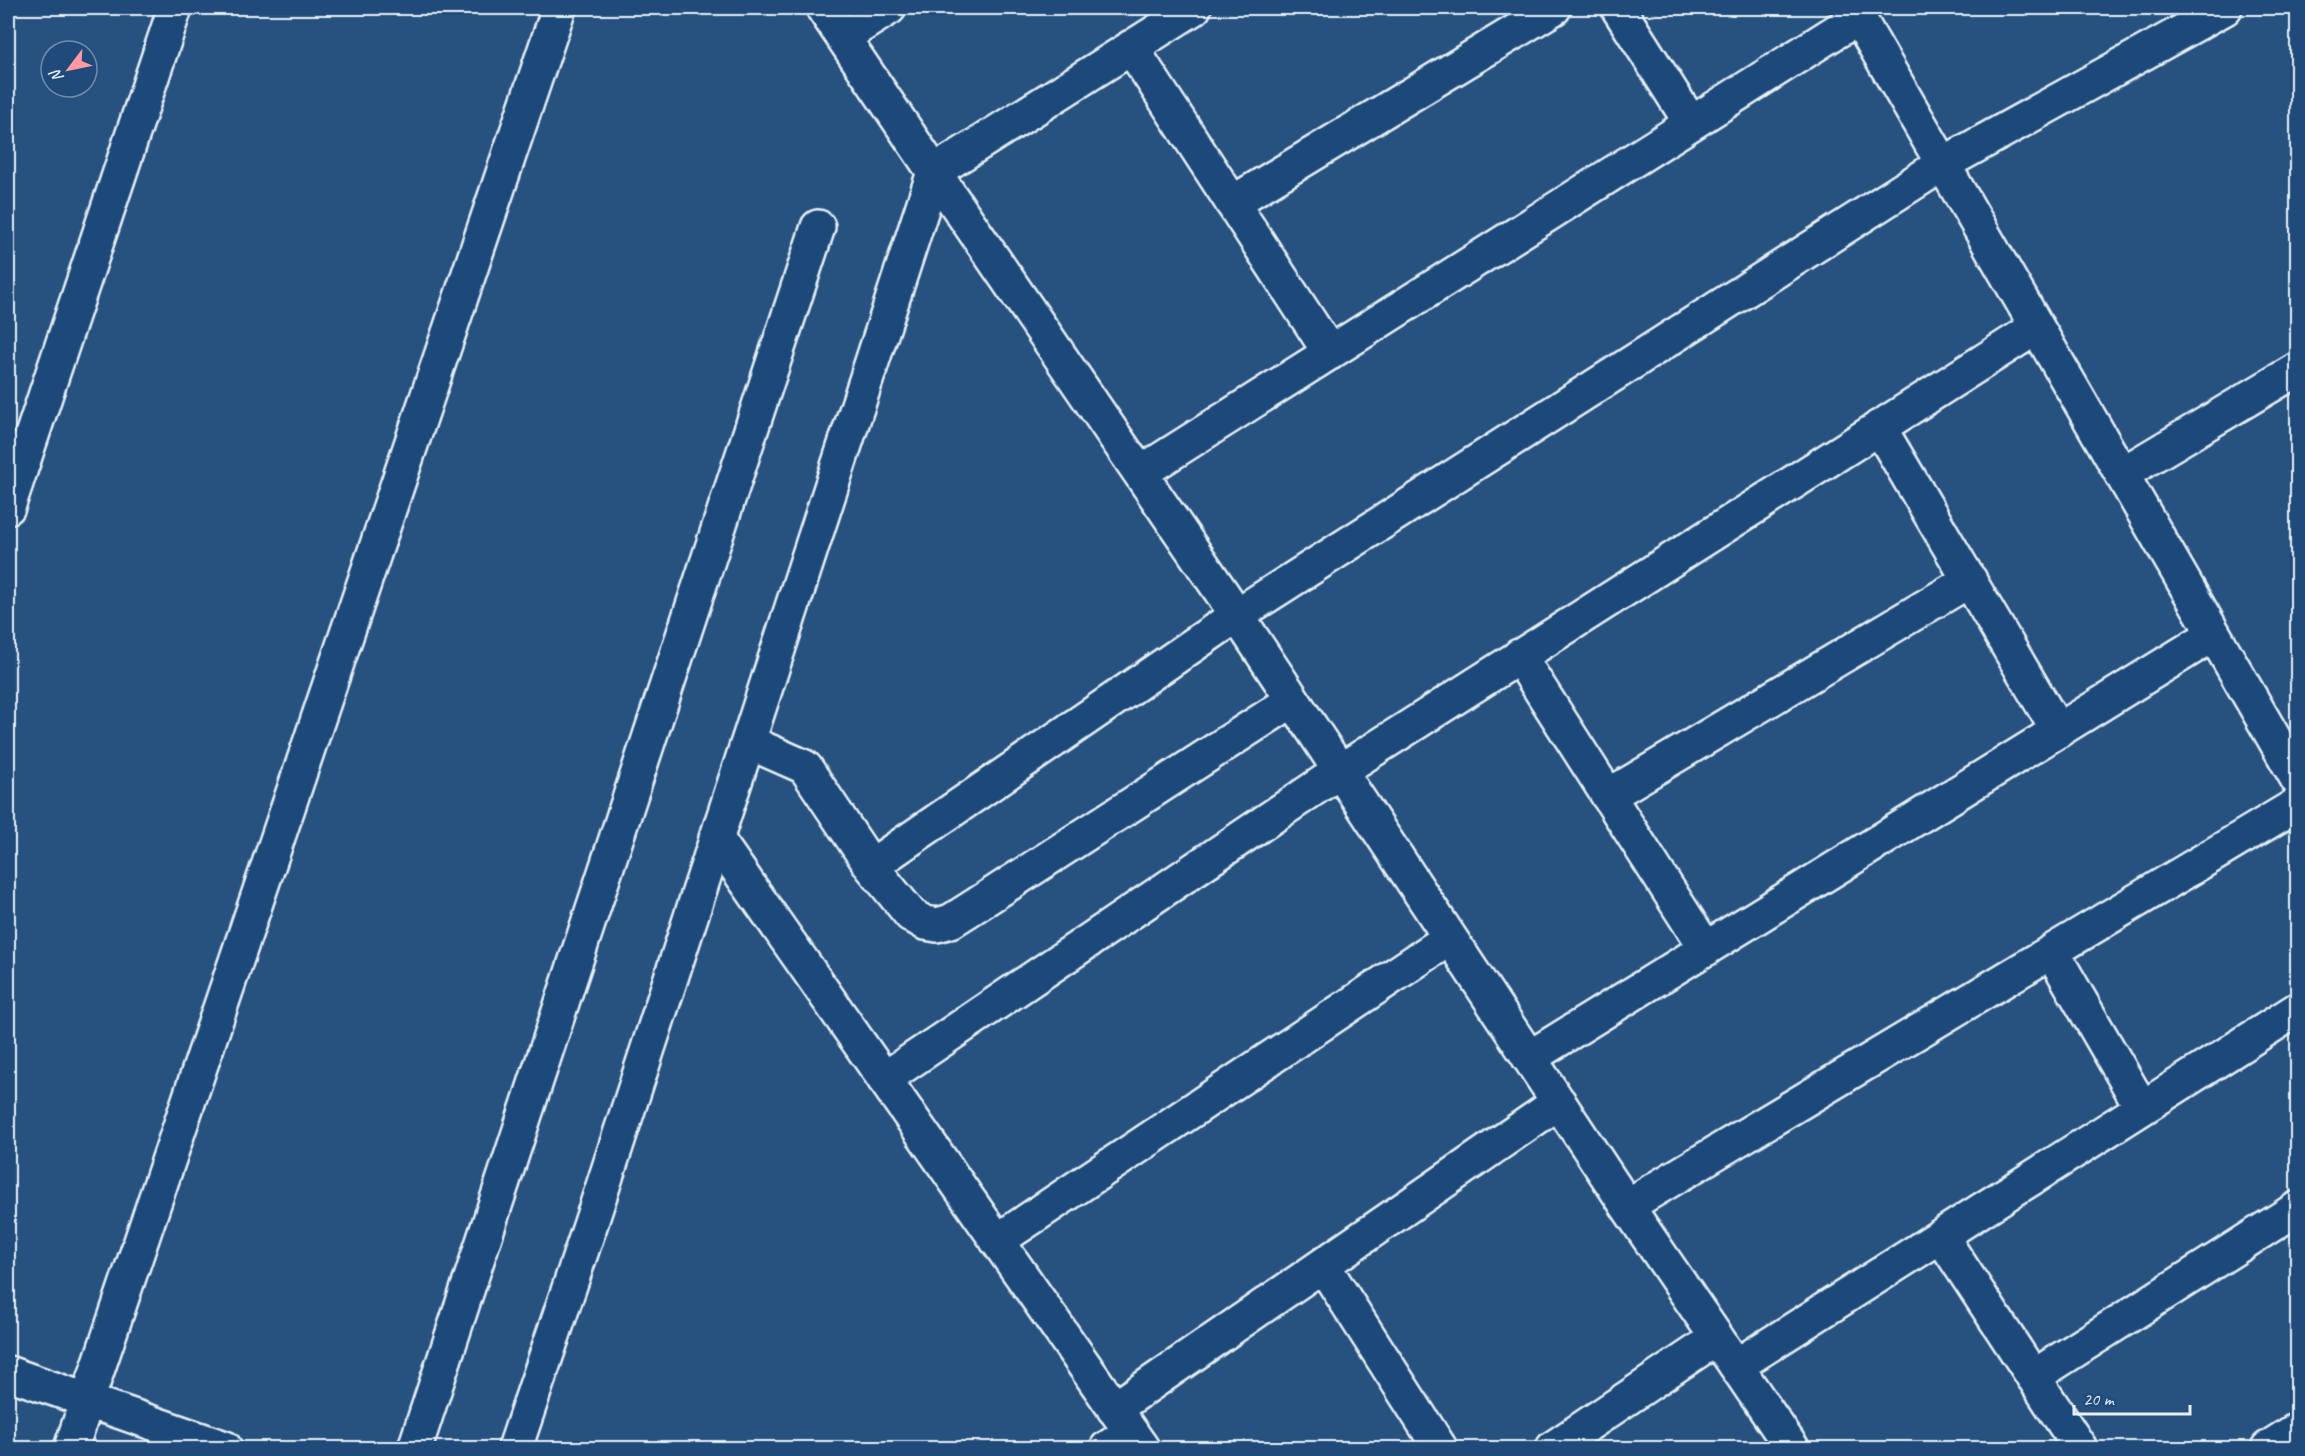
<svg xmlns="http://www.w3.org/2000/svg" width="2305" height="1456" font-family="Caveat,sans-serif">
<style>
.lines{fill:none;stroke-linecap:round;stroke-linejoin:round}
.minor-casing{stroke:#e8f1f8;stroke-width:38}
.minor{stroke:#1f4a7a;stroke-width:33}
</style>
<rect width="100%" height="100%" fill="#27517f"/>
<filter id="ink" filterUnits="userSpaceOnUse"><feTurbulence type="fractalNoise" baseFrequency=".0167" numOctaves="2"/><feDisplacementMap in="SourceGraphic" scale="12" xChannelSelector="R" yChannelSelector="G"/><feConvolveMatrix kernelMatrix="1 2 1 2 8 2 1 2 1" color-interpolation-filters="sRGB"/></filter>
<g filter="url(#ink)">
<g class="lines">
<g class="minor-casing">
<path id="minor" d="M1194,8L934,172L1237,615L1627,1206L1792,1448
M1618,8L1691,123
M1853,8L2298,780
M843,37L889,8
M1131,47L1330,353
M1232,203L1554,8
M1879,427L2058,731
M1140,473L1859,17
M2122,474L2298,369
M8,507L175,8
M1519,656L1706,949
M748,742L805,767L871,866L911,915L925,923L937,925L951,921L970,909L1293,700
M1608,796L1970,580
M716,838L1142,1448
M871,866L1237,615L1943,164L2225,8
M2052,952L2142,1108
M1529,1058L2214,634
M884,1079L1340,771L2037,327
M1627,1206L2298,804
M1941,1236L2080,1448
M997,1241L1450,938
M1323,1265L1440,1448
M1736,1366L2298,1009
M8,1373L225,1448
M2033,1377L2298,1208
M1114,1409L1559,1102
M71,1448L559,8
M415,1448L818,227
M515,1448L590,1226L934,172L823,8
M1107,1448L1131,1432
M1553,1448L1717,1338
M2268,1448L2298,1429"/>
</g>
<use href="#minor" class="minor"/>
</g>
</g>
<rect width="2305" height="1456" fill="none" stroke="#1f4a7a" stroke-width="30"/>
<rect x="15" y="15" width="2275" height="1426" fill="none" stroke="#e8f1f8" stroke-width="2" filter="url(#ink)"/>
<g transform="translate(69 69) rotate(238)"><circle r="28" fill="#1f4a7a" stroke="#6f8dac" stroke-width="1.5"/>
<path d="M0-4.5L10 22L0 15L-10 22Z" fill="#ff9aa2"/>
<text y="-9" font-size="16" font-weight="bold" text-anchor="middle" fill="#e8f1f8">N</text>
</g>
<path d="M2074 1405v9h116v-9" fill="none" stroke="#e8f1f8" stroke-width="3"/>
<text x="2083" y="1405" font-size="18" fill="#e8f1f8" stroke="#1f4a7a" stroke-width="4.5" paint-order="stroke">20 m</text>
</svg>
